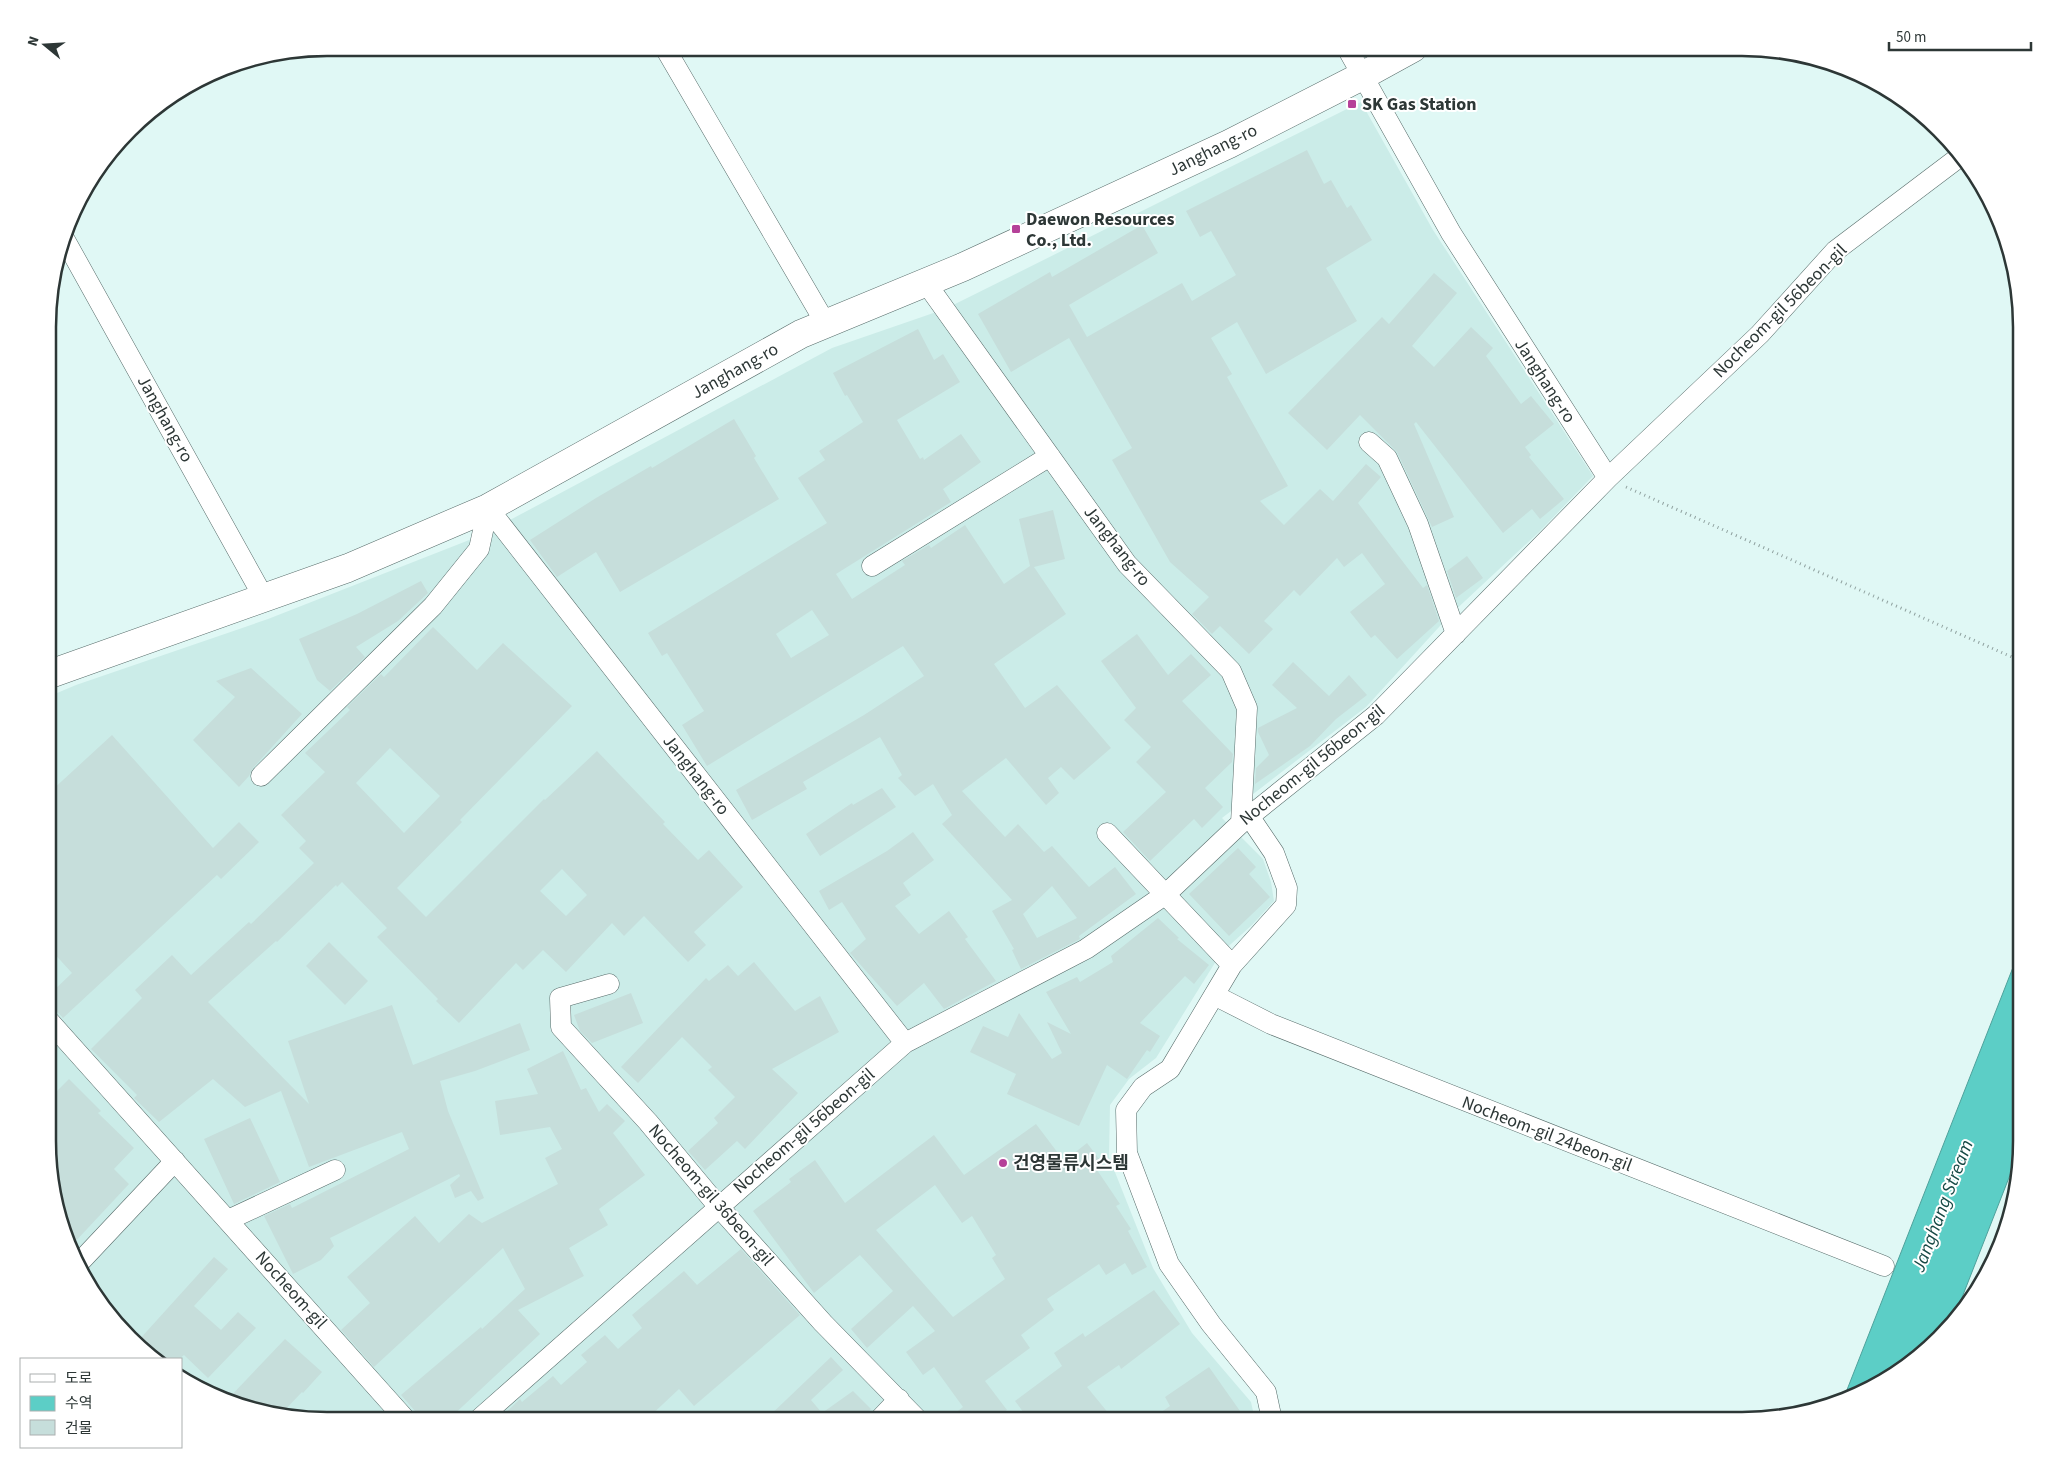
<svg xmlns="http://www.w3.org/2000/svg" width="2069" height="1468" font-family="'Source Sans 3','Noto Sans KR',sans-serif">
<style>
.built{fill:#cbece8}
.water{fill:#5ccec6;stroke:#4ea19b}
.building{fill:#c6dedb;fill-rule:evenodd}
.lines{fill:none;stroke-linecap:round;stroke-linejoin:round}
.street-casing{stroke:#576c6a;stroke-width:21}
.secondary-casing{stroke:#576c6a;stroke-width:29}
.path{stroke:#8fa19f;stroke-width:3;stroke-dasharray:1 4;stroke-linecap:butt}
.street{stroke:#fff;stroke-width:20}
.secondary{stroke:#fff;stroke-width:28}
.poi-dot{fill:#b54199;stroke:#fff;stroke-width:2}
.labels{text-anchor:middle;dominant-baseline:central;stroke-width:4;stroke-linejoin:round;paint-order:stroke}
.poi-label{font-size:18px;font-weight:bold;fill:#2d3736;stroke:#fff;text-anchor:start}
.street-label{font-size:18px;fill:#2d3736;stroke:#fff}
.water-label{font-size:19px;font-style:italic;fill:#174a46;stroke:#fff}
.rim{fill:none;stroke:#2d3736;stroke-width:2.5}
</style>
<rect width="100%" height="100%" fill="#e0f8f5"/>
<path class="built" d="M1361,102L1433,230L1593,476L1539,532L1450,615L1366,707L1222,818L1263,859L1271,882L1274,901L1252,925L1221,953L1156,1058L1129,1079L1110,1105L1109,1157L1153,1268L1192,1333L1251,1402L1255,1420H309L237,1406L181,1376V1359H154L85,1280L50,1177V696L76,685L268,619L482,535L832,348L945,309Z"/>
<path class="water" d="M2021,947V1147L1952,1323L1912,1362L1866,1392L1843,1400Z"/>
<path class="building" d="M1307,150L1324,184L1331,180L1347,208L1351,205L1372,240L1326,268L1357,321L1266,374L1237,322L1211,338L1232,374L1227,377L1288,486L1260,501L1284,525L1320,489L1333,501L1366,464L1381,477L1358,503L1423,588L1427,585L1439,621L1397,659L1375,635L1371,638L1350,612L1385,584L1362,553L1344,567L1337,558L1300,596L1294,590L1264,621L1273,629L1249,654L1220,626L1212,634L1192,614L1209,597L1170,562L1112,460L1132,448L1069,338L1011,372L978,314L1050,272L1052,277L1142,225L1158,253L1069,305L1087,337L1182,283L1192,301L1236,275L1211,231L1200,237L1186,211Z
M1434,273L1457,293L1412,346L1434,367L1471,327L1493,348L1486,356L1521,404L1531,396L1554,424L1525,447L1531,455L1529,457L1564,499L1540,519L1532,509L1503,533L1416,422L1414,424L1454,517L1432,527L1397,452L1360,415L1327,450L1288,413L1382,317L1389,324Z
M918,329L934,360L943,354L960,382L897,420L920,459L923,457L924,460L961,434L981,462L943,489L951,502L836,574L852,599L905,565L902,561L929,545L931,548L965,525L1004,584L1030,566L1019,519L1053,510L1065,559L1034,567L1066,614L994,664L1025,708L1057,685L1111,748L1074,780L1061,767L1048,778L1059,793L1046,805L1006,758L962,791L1005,837L1018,824L1044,852L1052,846L1089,887L1115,867L1136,894L1079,936L1080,939L1021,969L1012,950L1014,949L992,911L1012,900L942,824L952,815L933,784L915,796L898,778L902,775L880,737L803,782L807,789L752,820L736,790L864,715L924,676L903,646L707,766L682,725L704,711L667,653L662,656L648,633L827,523L798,478L825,460L819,451L863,422L847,395L845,396L833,373ZM812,610L829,635L791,658L776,634ZM1052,886L1077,918L1037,938L1023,914Z
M734,419L756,456L754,458L779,499L620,592L596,552L557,577L530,540L596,498L651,466L652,468Z
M1467,556L1483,578L1456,598L1447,571Z
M421,581L428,593L398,621L356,647L365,657L330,691L317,680L299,639L357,614Z
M433,627L477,670L503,643L572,706L460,820L462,822L397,888L426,917L544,799L545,800L597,751L665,822L663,824L698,860L709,850L743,887L694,932L706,945L688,962L644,916L624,936L612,923L566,972L543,950L523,970L516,963L459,1023L436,1001L438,999L377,937L387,928L342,882L337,887L336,885L277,942L276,941L208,1002L309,1104L288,1041L392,1005L413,1065L520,1023L530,1050L475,1071L440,1081L448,1111L484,1198L478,1201L471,1191L455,1198L450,1185L460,1176L459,1174L330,1238L334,1246L321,1260L293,1274L264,1216L290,1204L292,1208L409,1149L402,1132L309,1167L281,1091L245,1107L213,1079L159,1122L134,1098L137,1095L91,1049L142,998L135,990L172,955L191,975L249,922L251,924L314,863L299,848L306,841L281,815L325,772L305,753L350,710L347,707L381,674L384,677ZM390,748L440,796L404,833L356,783ZM562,869L587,895L566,916L540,891Z
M1137,634L1168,675L1191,654L1211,675L1182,701L1233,754L1232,762L1205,788L1223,807L1202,828L1194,819L1150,861L1123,832L1166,792L1136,762L1151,747L1124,720L1136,708L1101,661Z
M1293,662L1329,696L1349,675L1367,695L1336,719L1310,746L1255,784L1256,768L1269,755L1258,732V728L1297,708L1272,685Z
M251,668L302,714L253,768L249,776L239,787L193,740L235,697L216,681Z
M112,735L213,848L239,822L259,842L221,879L217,875L63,1018L50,1004V994L72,973L50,949V792Z
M882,788L896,807L820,856L806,834L852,803L853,805Z
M913,832L934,860L903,883L911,895L895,906L919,934L949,911L968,937L965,939L996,981L944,1009L924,983L897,1006L850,953L866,939L842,902L829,910L819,891L887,851Z
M1238,848L1256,867L1249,874L1270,897L1229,936L1189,894Z
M1158,918L1179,938L1177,939L1209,965L1194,984L1185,976L1140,1023L1160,1036L1150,1052L1147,1050L1127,1079L1107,1065L1079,1126L1007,1094L1016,1074L970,1052L983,1026L1008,1037L1019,1013L1052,1059L1062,1053L1047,1022L1071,1034L1046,992L1077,977L1080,982L1113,962L1111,956Z
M329,942L368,981L345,1005L306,966Z
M754,962L795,1011L820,996L839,1032L772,1069L798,1093L745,1149L737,1141L705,1170L688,1151L718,1123L714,1118L735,1097L708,1070L712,1067L682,1037L638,1083L621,1067L706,978L709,981L728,965L738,976Z
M631,993L643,1023L592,1043L580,1031L574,1015Z
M563,1051L581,1090L586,1088L599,1112L607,1104L625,1121L613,1133L645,1175L599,1209L608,1225L569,1248L584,1276L518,1310L540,1334L448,1420H423L401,1395L481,1327L482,1329L525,1289L503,1248L374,1367L341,1330L370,1303L347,1277L415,1216L439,1243L469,1214L482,1223L558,1184L545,1158L562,1149L550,1127L500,1135L495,1101L538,1094L527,1069Z
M69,1079L101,1111L98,1113L134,1148L114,1169L129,1184L73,1244L50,1177V1098Z
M250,1118L280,1182L234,1204L204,1139Z
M1036,1124L1064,1161L1087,1143L1103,1164L1097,1170L1120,1204L1116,1206L1131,1229L1128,1231L1147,1267L1132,1275L1125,1263L1106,1275L1099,1264L1047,1299L1054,1310L1021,1335L1030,1348L985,1381L1007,1410L993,1420H946L963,1407L934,1367L923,1375L906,1352L935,1331L913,1306L867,1348L851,1329L893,1291L860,1255L814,1293L753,1211L791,1182L789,1179L815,1160L845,1203L934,1135L964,1175ZM935,1185L962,1223L972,1216L996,1255L992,1258L1005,1279L953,1317L876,1230Z
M741,1249L800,1315L694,1406L679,1389L646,1420H498L520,1399L522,1402L553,1376L561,1385L587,1362L581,1355L605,1335L618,1349L642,1328L632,1315L684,1271L697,1285Z
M214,1257L228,1269L194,1306L221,1330L238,1312L256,1328L208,1378L184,1355L179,1359H154L138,1341Z
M1154,1290L1180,1324L1121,1369L1119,1365L1087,1387L1114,1420H1029L1015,1401L1062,1366L1054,1353L1083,1333L1085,1337Z
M285,1339L322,1372L303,1393L302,1392L281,1414L237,1406L227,1400Z
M831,1357L843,1370L811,1400L822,1413L853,1391L871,1409L861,1420H765Z
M1209,1367L1240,1411L1227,1420H1150L1170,1406L1165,1397Z"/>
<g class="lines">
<g class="street-casing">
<path id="street" d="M665,48L826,324
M1347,48L1451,233L1608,478
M65,240L264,598
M926,283L1127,564L1231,671L1247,708L1241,823
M1369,442L1387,458L1418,524L1456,634
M488,508L905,1043
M872,566L1050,456
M261,776L433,606L479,549L488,508
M1249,816L1274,853L1287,888L1286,905L1232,965L1170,1069L1143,1087L1126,1110L1127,1153L1169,1264L1211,1324L1266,1392L1272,1420
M1107,833L1232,965
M609,984L560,998L561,1027L648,1122L718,1206L823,1323L918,1420
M1214,995L1271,1024L1884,1266
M50,1022L406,1420
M228,1220L335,1170
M79,1263L175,1161
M478,1420L905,1043L1086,949L1166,894L1241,823L1376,715L1608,478L1760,334L1835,251L1962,155
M879,1420L899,1399"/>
</g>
<g class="secondary-casing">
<path id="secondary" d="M50,674L348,568L488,508L801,334L963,267L1229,144L1362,76L1413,48"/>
</g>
<path class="path" d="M1626,487L2021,661"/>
<use href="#street" class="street"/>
<use href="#secondary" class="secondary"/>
</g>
<g class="poi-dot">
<rect x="1347" y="99" width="10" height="10" rx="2.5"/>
<rect x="1011" y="224" width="10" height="10" rx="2.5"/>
<circle cx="1003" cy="1163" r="5"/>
</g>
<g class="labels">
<g class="poi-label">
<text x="1362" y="104">SK Gas Station</text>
<text x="1026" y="219">Daewon Resources<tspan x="1026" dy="21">Co., Ltd.</tspan></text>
<text x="1013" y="1163">건영물류시스템</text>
</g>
<g class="street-label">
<text transform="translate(1213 150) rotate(-26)">Janghang-ro</text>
<text transform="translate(1780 311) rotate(-45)">Nocheom-gil 56beon-gil</text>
<text transform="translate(735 371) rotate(-29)">Janghang-ro</text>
<text transform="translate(1545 381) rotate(57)">Janghang-ro</text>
<text transform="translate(165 419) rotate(61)">Janghang-ro</text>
<text transform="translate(1117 546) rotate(52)">Janghang-ro</text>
<text transform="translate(1312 765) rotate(-39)">Nocheom-gil 56beon-gil</text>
<text transform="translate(696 775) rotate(52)">Janghang-ro</text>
<text transform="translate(804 1131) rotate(-41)">Nocheom-gil 56beon-gil</text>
<text transform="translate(1547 1134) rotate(21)">Nocheom-gil 24beon-gil</text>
<text transform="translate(711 1195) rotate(49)">Nocheom-gil 36beon-gil</text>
<text transform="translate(291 1290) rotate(48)">Nocheom-gil</text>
</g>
<g class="water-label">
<text transform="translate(1943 1206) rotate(-69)">Janghang Stream</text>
</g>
</g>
<path d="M0 0H2069V1468H0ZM327 56H1742A271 271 0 0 1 2013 327V1141A271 271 0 0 1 1742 1412H327A271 271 0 0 1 56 1141V327A271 271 0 0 1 327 56Z" fill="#fff" fill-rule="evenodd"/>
<path class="rim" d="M327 56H1742A271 271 0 0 1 2013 327V1141A271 271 0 0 1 1742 1412H327A271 271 0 0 1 56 1141V327A271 271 0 0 1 327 56Z"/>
<rect x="20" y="1358" width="162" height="90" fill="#ffffff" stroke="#abafaf"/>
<rect x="30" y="1374" width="25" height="8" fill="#ffffff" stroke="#abafaf"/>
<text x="65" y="1383" font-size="15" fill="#2d3736">도로</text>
<rect x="30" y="1396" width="25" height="15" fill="#5ccec6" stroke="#abafaf"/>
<text x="65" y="1408" font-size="15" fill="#2d3736">수역</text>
<rect x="30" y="1420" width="25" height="15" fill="#c6dedb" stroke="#abafaf"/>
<text x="65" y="1433" font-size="15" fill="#2d3736">건물</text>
<g transform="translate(45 45) rotate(288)" stroke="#ffffff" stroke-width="4" paint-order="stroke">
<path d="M0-4L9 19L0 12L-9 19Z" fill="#2d3736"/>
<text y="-8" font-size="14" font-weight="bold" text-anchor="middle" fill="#2d3736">N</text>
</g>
<path d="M1889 42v8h142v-8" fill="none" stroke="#2d3736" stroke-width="2.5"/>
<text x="1896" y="42" font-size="15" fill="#2d3736" stroke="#ffffff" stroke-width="4" paint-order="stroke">50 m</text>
</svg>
